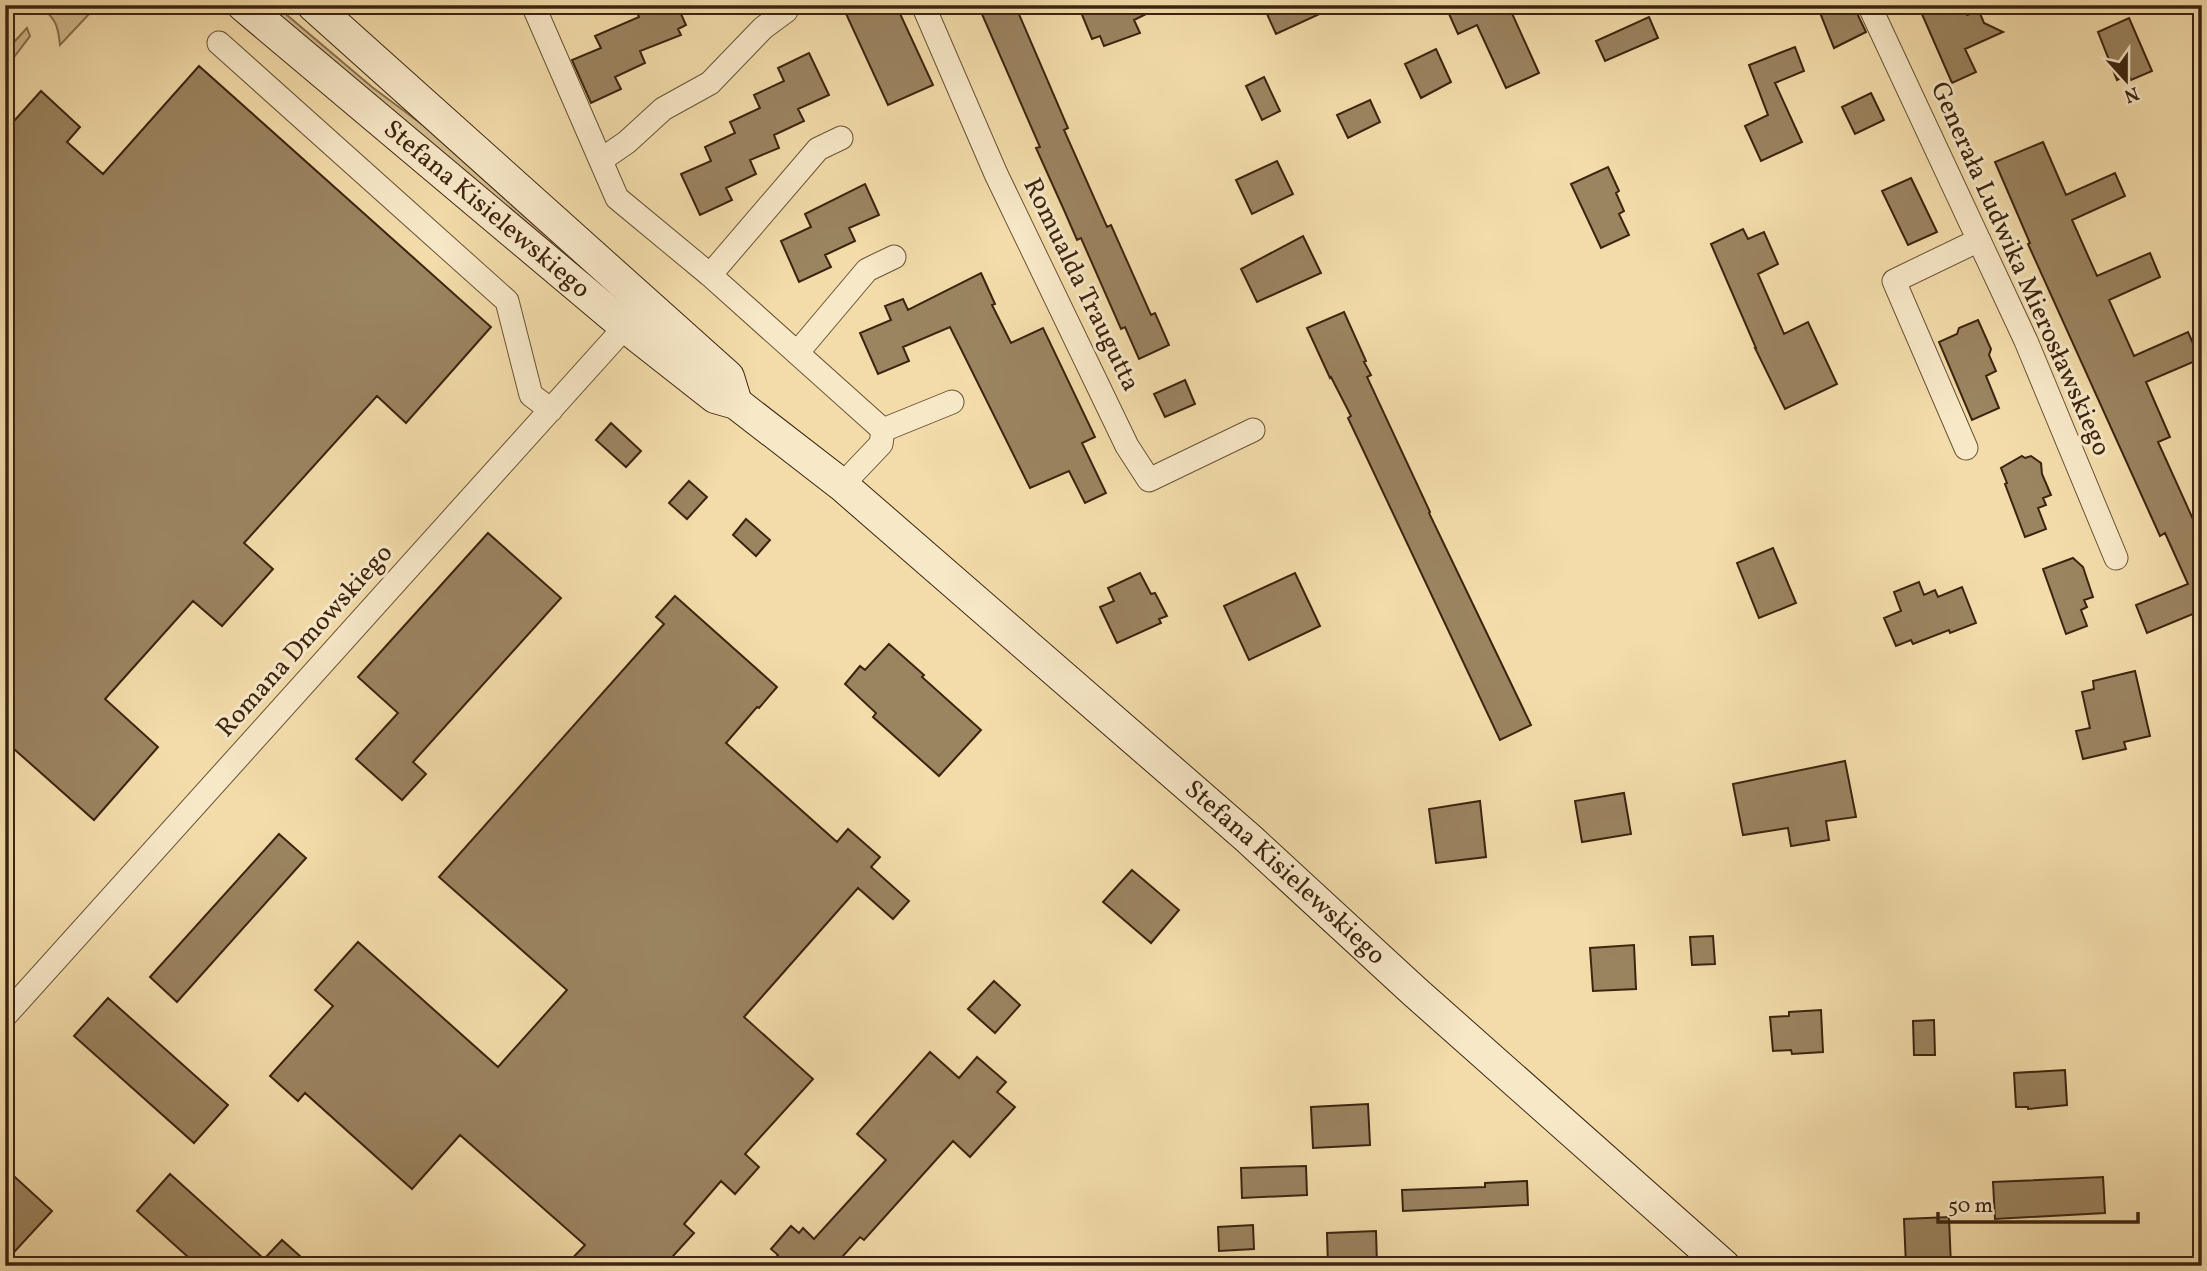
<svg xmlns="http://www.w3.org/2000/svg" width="2207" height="1271" font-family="Vollkorn,serif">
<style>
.green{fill:#d4bd90;stroke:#887050;stroke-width:2}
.building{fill:#9b8460;stroke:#3c2410;stroke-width:2}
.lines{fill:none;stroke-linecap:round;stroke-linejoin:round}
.street-casing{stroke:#6a5236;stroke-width:25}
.secondary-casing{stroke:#3c2410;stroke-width:34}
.street{stroke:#f7e8c8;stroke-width:23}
.secondary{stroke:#f7e8c8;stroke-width:32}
.labels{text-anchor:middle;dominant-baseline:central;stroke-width:6;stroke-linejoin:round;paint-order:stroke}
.street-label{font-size:26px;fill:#3c2410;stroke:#f7e8c8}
</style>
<rect width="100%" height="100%" fill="#f3dcaa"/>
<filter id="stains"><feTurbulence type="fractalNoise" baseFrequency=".00286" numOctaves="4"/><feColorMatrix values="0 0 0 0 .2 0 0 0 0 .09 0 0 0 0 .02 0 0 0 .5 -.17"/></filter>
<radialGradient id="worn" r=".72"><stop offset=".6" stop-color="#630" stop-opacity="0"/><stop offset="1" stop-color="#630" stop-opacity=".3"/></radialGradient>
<path class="green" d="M40,5H92L87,10L90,13L60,45C58,25 56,20 40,5Z
M263,5H275L372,87L435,134L580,261L573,270Z
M27,28L30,36L11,61L5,62V52Z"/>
<path class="building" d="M634,5H677L686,25L678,29L681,35L640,51L645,63L615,77L621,89L591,103L572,60L601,48L595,36L639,17Z
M842,5H896L933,85L888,105Z
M978,5H1015L1068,128L1064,130L1107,227L1111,225L1151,315L1155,313L1169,345L1139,359L1125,327L1121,329L1081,238L1077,240L1064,210L1036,148L1040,147Z
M1078,5H1164L1134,20L1140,33L1104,46L1100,36L1092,39Z
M1263,5H1339L1276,34Z
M1445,5H1519L1510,9L1539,73L1506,88L1477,25L1458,34Z
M1817,5H1853L1866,32L1834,48Z
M1918,5H1963L1967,15L1979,11L1984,23L2003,32L1965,49L1976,72L1952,83Z
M1649,17L1658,38L1605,61L1596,41Z
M2129,18L2152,71L2131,80L2128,74L2117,80L2098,32Z
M1795,47L1804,71L1775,83L1802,142L1761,161L1745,126L1768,115L1749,65Z
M1436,49L1451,82L1421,98L1405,64Z
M809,53L829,95L798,109L804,121L774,135L779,148L750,160L756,174L726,188L732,200L700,215L681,174L711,161L705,147L735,133L730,122L760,108L754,95L784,81L778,68Z
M199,66L491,327L406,423L377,396L244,543L273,569L222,626L193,601L105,699L158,747L94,820L5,741V131L41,91L80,127L67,142L103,174Z
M1264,77L1280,111L1262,120L1246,86Z
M1871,93L1884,120L1855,134L1842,107Z
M1370,100L1380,122L1348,138L1337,115Z
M2043,142L2066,195L2115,173L2125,196L2072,220L2097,276L2150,253L2160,277L2109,300L2134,356L2188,332L2200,359L2146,382L2170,437L2158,442L2202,539V614L2200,611L2147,633L2136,605L2188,584L2165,533L2160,536L2028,244L2030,243L1995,162Z
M1277,161L1293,194L1252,214L1236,180Z
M1608,167L1619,191L1616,193L1624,211L1619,214L1629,235L1601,248L1571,184Z
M1911,178L1937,232L1908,245L1882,191Z
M865,184L879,215L849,228L855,241L825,255L831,267L799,282L781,241L811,227L805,214Z
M1743,229L1748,239L1764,232L1778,264L1758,274L1784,334L1808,322L1837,384L1785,409L1755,348H1756L1711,244Z
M1303,236L1321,273L1257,302L1241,269Z
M981,273L995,304L992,305L1011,343L1043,328L1095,437L1082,443L1106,493L1085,503L1069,471L1030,488L950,327L903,347L909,361L878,374L860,333L891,320L885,306L903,299L908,310Z
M1344,312L1366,361L1364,362L1371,375L1367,377L1430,512L1429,513L1531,725L1500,740L1348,418L1351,416L1331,377L1330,378L1307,328Z
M1978,320L1991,349L1989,355L1996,371L1986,376L1999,408L1972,420L1939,342L1957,334L1959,328Z
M1185,380L1195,404L1165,417L1154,394Z
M611,423L641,451L626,467L596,440Z
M2022,456L2025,458L2031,456L2041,463L2042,474L2051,495L2043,498L2046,505L2038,508L2046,529L2025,537L2005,484L2007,483L2001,468Z
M689,481L707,497L687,519L669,503Z
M746,519L770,540L756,556L733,535Z
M488,533L561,598L413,762L426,774L402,800L356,759L398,713L358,677Z
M1773,548L1796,603L1759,618L1737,563Z
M2073,558L2083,567L2093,597L2084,600L2087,607L2081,610L2087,626L2066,634L2043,569Z
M1140,573L1151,594L1155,593L1167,616L1159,619L1161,623L1117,643L1100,607L1114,601L1108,588Z
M1295,573L1320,626L1249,660L1224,606Z
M1919,582L1924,595L1935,590L1938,597L1962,587L1976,623L1950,633L1949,630L1913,644L1911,640L1896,646L1884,618L1901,611L1894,592Z
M675,596L777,687L759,708L757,707L726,743L837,842L848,829L880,857L871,867L909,901L893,919L858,888L744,1017L813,1079L745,1154L759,1167L735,1194L721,1181L684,1224L694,1233L664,1266H565L585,1245L460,1135L412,1189L305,1093L298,1101L270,1076L333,1006L315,990L358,942L498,1067L567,990L439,877L664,624L656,617Z
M889,644L924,675L922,677L981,730L939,776L873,717L876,713L845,684L860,666L865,670Z
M2135,671L2150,736L2124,742L2126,749L2083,759L2076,731L2090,728L2082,692L2094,689L2093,681Z
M1845,761L1856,817L1826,821L1829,840L1791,846L1788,828L1743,835L1733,784Z
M1624,793L1631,834L1582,842L1575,801Z
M1480,801L1486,857L1436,863L1429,809Z
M279,834L306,858L177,1002L150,977Z
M1132,870L1179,910L1151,943L1103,902Z
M1713,936L1715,964L1692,965L1690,937Z
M1634,945L1636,989L1593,991L1590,948Z
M994,981L1020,1005L995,1033L968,1009Z
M108,998L228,1105L194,1143L74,1036Z
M1821,1010L1823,1052L1792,1054L1791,1050L1773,1051L1770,1017L1789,1016V1012Z
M1934,1020L1935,1055H1914L1913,1021Z
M930,1052L959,1078L977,1057L1006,1082L997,1092L1015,1107L970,1157L953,1141L864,1240L860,1237L834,1266H769L778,1255L771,1249L791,1226L799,1233L803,1228L814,1239L886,1160L857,1134Z
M2065,1070L2067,1105L2028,1109V1107H2016L2014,1073Z
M1368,1104L1370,1145L1313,1148L1311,1107Z
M1306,1166L1307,1195L1242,1198L1241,1168Z
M5,1168L52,1211L5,1262Z
M170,1174L264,1259L282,1240L311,1266H198L137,1211Z
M2103,1177L2105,1213L1995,1219L1993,1182Z
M1527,1181L1528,1205L1403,1211L1402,1190L1485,1187V1183Z
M1949,1217L1951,1266H1906L1904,1219Z
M1253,1225L1254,1249L1219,1251L1218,1227Z
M1376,1231L1377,1265L1328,1266L1327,1233Z"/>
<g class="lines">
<g class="street-casing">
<path id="street" d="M533,5L617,198L710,275L883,430L881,444L842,485
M923,5L996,174L1127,446L1149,480L1253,430
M1869,5L2026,341L2116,558
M219,43L507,301L531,395L551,410
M601,160L627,142L663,109L710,83L763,28L786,11
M710,275L818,149L841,138
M797,353L867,270L894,257
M883,430L952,402
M1966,448L1894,281L1979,240
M5,1016L635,316"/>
</g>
<g class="secondary-casing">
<g id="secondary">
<path id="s1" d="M243,5L626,327L715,397L736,403L842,485L1155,757L1248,838L1414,991L1724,1266"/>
<path d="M313,5L728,377L736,403"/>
</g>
</g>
<use href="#street" class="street"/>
<use href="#secondary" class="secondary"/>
</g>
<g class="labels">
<g class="street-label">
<text stroke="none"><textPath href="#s1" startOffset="318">Stefana Kisielewskiego</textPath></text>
<text transform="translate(2020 269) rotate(66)">Generała Ludwika Mierosławskiego</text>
<text transform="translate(1081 285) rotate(64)">Romualda Traugutta</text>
<text transform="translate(305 641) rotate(-48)">Romana Dmowskiego</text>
<text stroke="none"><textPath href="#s1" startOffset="1358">Stefana Kisielewskiego</textPath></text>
</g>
</g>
<rect width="2207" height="1271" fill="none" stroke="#f3dcaa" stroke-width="28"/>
<rect x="7" y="7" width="2193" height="1257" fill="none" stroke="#3c2410" stroke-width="3.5"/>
<rect x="14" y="14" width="2179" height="1243" fill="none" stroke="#3c2410" stroke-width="2"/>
<g transform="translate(2126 80) rotate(159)" stroke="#f7e8c8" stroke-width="5" paint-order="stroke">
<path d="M0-5L12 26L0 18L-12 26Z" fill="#3c2410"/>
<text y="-10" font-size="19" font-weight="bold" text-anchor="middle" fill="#3c2410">N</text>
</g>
<path d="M1938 1212v10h200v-10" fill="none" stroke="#3c2410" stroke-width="3.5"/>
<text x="1948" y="1212" font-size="21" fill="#3c2410" stroke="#f7e8c8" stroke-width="5" paint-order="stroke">50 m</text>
<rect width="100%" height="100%" filter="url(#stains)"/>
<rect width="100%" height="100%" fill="url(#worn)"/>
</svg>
